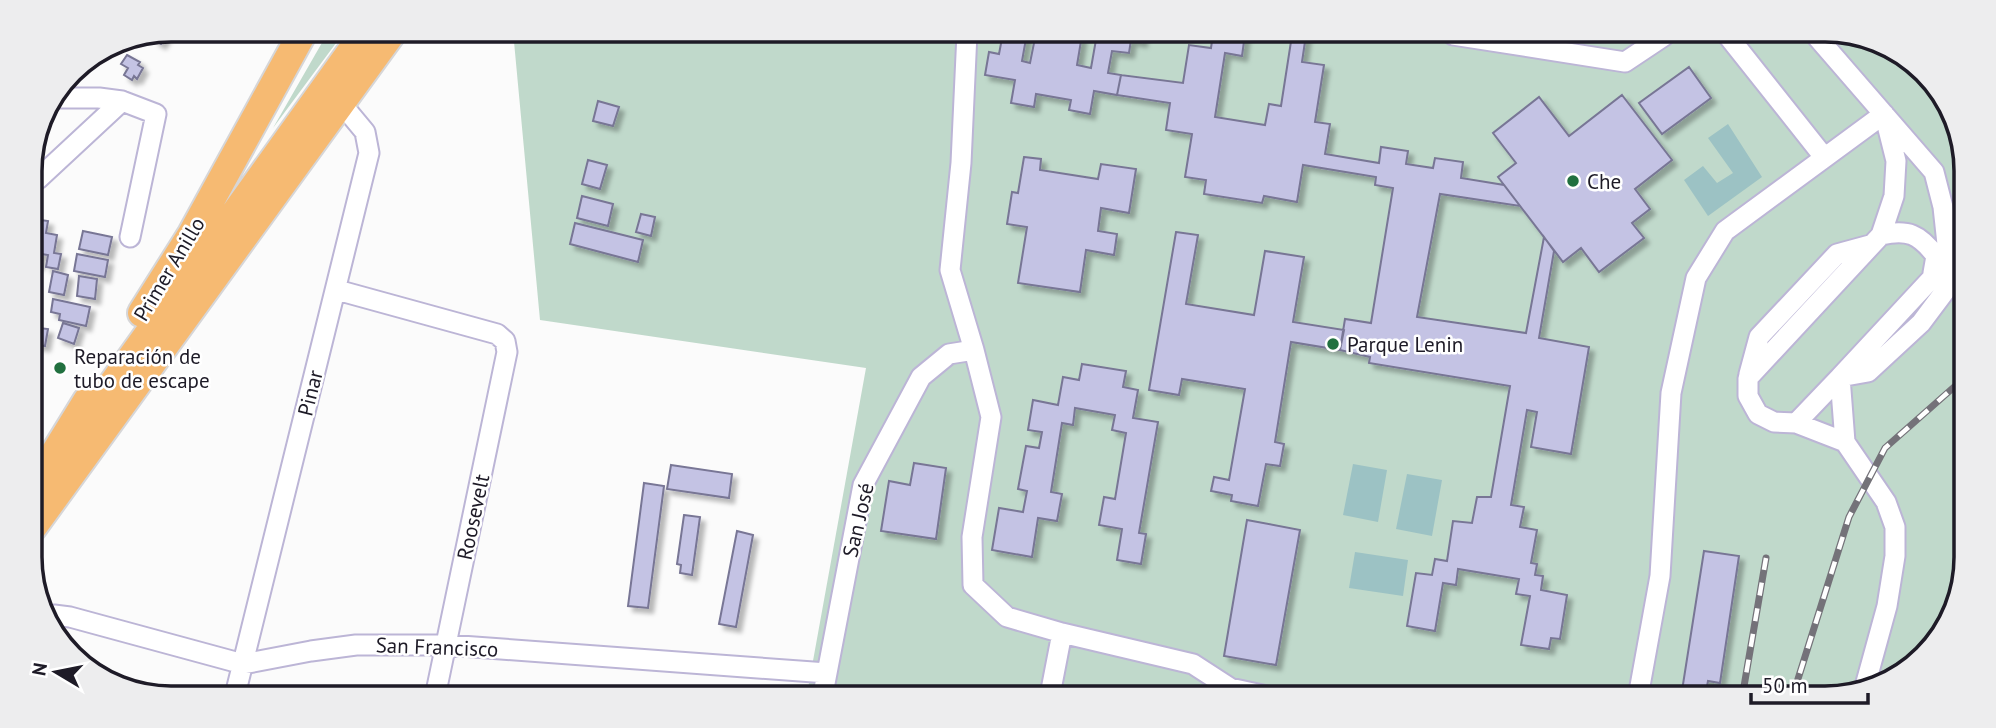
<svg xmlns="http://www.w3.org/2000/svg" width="1996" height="728" font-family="'PT Sans',sans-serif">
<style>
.green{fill:#c0d9cb}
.water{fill:#9cc2c4}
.building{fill:#c4c3e4;stroke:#787695;stroke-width:2;filter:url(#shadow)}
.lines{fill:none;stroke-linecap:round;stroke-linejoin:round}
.minor-casing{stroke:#bcb5d6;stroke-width:23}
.highway-casing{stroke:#d6d6d8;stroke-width:32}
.minor{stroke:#fff;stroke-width:19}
.highway{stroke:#f6ba72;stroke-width:28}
.rail-casing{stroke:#747279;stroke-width:7}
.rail{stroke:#fff;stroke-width:4.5;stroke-dasharray:13;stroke-linecap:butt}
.poi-dot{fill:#21703f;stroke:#fff;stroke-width:2.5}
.labels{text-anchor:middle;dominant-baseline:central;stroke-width:5;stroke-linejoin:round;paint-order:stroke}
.poi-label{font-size:21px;fill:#1e1b27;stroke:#fff;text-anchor:start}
.street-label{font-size:21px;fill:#1e1b27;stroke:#fff}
.rim{fill:none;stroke:#1e1b27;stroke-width:3.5}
</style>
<defs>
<filter id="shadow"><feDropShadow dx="5" dy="5" stdDeviation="2" flood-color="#0004"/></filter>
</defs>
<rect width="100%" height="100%" fill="#fbfbfb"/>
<path class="green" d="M329,30L345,31L273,128L323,41Z
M513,31L1870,37L1932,78L1965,152L1959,602L1911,669L1834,698L807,694L866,368L540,320Z"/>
<path class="water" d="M1728,124L1762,177L1708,216L1684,180L1703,166L1717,183L1733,173L1708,138Z
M1353,464L1387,470L1378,522L1343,515Z
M1407,474L1442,480L1432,536L1396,529Z
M1355,552L1408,560L1403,596L1349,588Z"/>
<path class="building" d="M165,31L168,32L161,44L154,40L158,32Z
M1003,33H1027L1022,61L1030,63L1036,33L1082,35L1077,65L1091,68L1097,34H1143L1142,42L1131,40L1129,53L1112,51L1108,73L1121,75L1117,95L1094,91L1090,114L1069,110L1071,100L1036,94L1034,107L1011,103L1015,80L985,75L989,52L999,54Z
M1213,34H1245L1242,56L1225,53L1215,117L1265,125L1269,104L1281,106L1292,35H1306L1302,62L1324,65L1315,122L1330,124L1325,154L1379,163L1381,147L1408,151L1406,164L1433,168L1435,158L1463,162L1461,178L1504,185L1520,206L1440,194L1417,317L1526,333L1544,237L1554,251L1539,338L1589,347L1571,454L1531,447L1537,412L1527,410L1511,505L1524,507L1520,527L1537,530L1531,563L1537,564L1535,575L1543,576L1541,590L1567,595L1560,639L1551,638L1549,649L1521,645L1530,596L1516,594L1519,579L1458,569L1456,585L1443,583L1435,631L1407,626L1416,573L1432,575L1435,559L1447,561L1453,521L1472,523L1477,497H1491L1510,386L1369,363L1370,357L1340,350L1345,319L1371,323L1393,188L1375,185L1376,177L1303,165L1297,202L1264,196L1262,203L1204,194L1206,180L1185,177L1192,134L1166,130L1170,103L1117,95L1121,75L1183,83L1189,45L1211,48Z
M127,55L140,62L138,65L143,68L137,79L134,76L132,80L124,75L128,68L121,64Z
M1689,67L1711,98L1662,134L1639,103Z
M1622,95L1672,160L1635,189L1650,209L1632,223L1644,238L1599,272L1581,248L1563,262L1504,185L1498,177L1516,163L1493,133L1539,97L1569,136Z
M598,101L619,107L613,126L593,121Z
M1024,157L1041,159L1040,170L1098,179L1101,164L1136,169L1129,213L1101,208L1098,231L1117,234L1114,255L1086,250L1080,292L1018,283L1027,227L1007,224L1012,192L1018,193Z
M588,160L607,165L600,189L582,184Z
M582,196L613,204L608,226L577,218Z
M641,214L655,217L651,236L636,232Z
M34,219L48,221L46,233L57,235L54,253L61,254L58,269L46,267L48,255L41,254L39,265L31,263V238Z
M575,223L643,240L638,262L570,244Z
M83,231L112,237L108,255L79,249Z
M1176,232L1198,235L1186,304L1254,315L1265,251L1304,257L1293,322L1344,330L1340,350L1291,342L1275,442L1284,444L1280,466L1266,464L1258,506L1231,501L1232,495L1211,491L1214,477L1229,480L1245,389L1182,379L1179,395L1149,390Z
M77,254L108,260L105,277L74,271Z
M53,271L68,275L64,295L49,292Z
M79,276L97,279L95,299L77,296Z
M53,299L90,307L86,326L59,320L60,314L51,312Z
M63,323L79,328L74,344L58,338Z
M31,327L48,329L45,346L31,344Z
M1082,364L1126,371L1123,387L1138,390L1133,418L1158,422L1139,533L1146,534L1141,564L1117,560L1122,529L1099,525L1104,497L1115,499L1126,433L1112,430L1115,415L1075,408L1073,425L1062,423L1051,492L1062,494L1057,521L1038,518L1032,557L992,550L999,508L1023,512L1027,491L1018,489L1026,446L1039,448L1042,432L1028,430L1033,400L1058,405L1063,377L1079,380Z
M914,463L946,468L936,539L881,531L889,481L910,485Z
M671,465L732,474L729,498L667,489Z
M644,483L664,486L648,608L628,606Z
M684,515L700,517L692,575L680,573L681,565L677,564Z
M1247,520L1300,530L1276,665L1224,656Z
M737,531L753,535L736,627L719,624Z
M1704,551L1739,556L1720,683L1708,681L1705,697H1681Z"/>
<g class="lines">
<g class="minor-casing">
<path id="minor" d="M967,33L961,163L950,270L974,350L991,417L972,537L973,585L1007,617L1062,633L1193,664L1230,688L1267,696
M1453,35L1625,62L1664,36
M1728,36L1824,157
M1817,37L1934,172L1943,207L1947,244L1941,263L1932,278L1840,377L1845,442L1886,502L1895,527V556L1887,606L1865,686
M52,98H99L122,101L156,114L130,237
M38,179L122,101
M1881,235C1908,229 1919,234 1936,256L1933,273
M337,290L497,334L505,341L507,352L436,692
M1749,374L1759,337L1837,254L1870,245
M1796,423L1840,377L1868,372L1921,323L1945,291L1948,255
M1845,442L1796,423L1774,422L1758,414L1748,396V378L1881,235L1894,196L1896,161L1886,121
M48,617L54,615L70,617L243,664L311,651L356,645H447L827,673
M236,691L369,153L365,132L340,102
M823,694L863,485L921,377L949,354L974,350
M1050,695L1062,633
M1638,697L1660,576L1671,393L1696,278L1725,231L1884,114"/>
</g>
<g class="highway-casing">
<path id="highway" d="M142,313L192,234L304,30
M84,424L366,31
M32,490L87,401
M32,528L393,31"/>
</g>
<use href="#minor" class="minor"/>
<use href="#highway" class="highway"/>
<g class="rail-casing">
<path id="rail" d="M1742,698L1766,558
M1792,698L1849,517L1885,448L1962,380"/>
</g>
<use href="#rail" class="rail"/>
</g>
<g class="poi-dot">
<circle cx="1573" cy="181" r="7"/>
<circle cx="1333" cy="344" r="7"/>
<circle cx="60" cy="368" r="7"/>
</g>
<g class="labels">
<g class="poi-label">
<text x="1587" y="181">Che</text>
<text x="1347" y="344">Parque Lenin</text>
<text x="74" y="356">Reparación de<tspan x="74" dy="24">tubo de escape</tspan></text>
</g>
<g class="street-label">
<text transform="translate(169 269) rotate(-59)">Primer Anillo</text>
<text transform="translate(310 393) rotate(-76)">Pinar</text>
<text transform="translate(473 517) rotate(-78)">Roosevelt</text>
<text transform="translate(858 520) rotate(-77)">San José</text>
<text transform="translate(437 647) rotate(2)">San Francisco</text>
</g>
</g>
<path d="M0 0H1996V728H0ZM171 42H1825A129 129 0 0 1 1954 171V557A129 129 0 0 1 1825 686H171A129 129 0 0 1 42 557V171A129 129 0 0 1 171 42Z" fill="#ededee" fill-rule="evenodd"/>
<path class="rim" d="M171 42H1825A129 129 0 0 1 1954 171V557A129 129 0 0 1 1825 686H171A129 129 0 0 1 42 557V171A129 129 0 0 1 171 42Z"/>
<g transform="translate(56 672) rotate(280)" stroke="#ffffff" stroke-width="5" paint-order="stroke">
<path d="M0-5L12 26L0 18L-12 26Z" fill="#1e1b27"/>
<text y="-10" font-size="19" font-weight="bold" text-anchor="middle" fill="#1e1b27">N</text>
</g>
<path d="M1751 693v10h117v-10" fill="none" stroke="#1e1b27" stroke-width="3.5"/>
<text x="1762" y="693" font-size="21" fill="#1e1b27" stroke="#ffffff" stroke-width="5" paint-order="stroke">50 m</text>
</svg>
